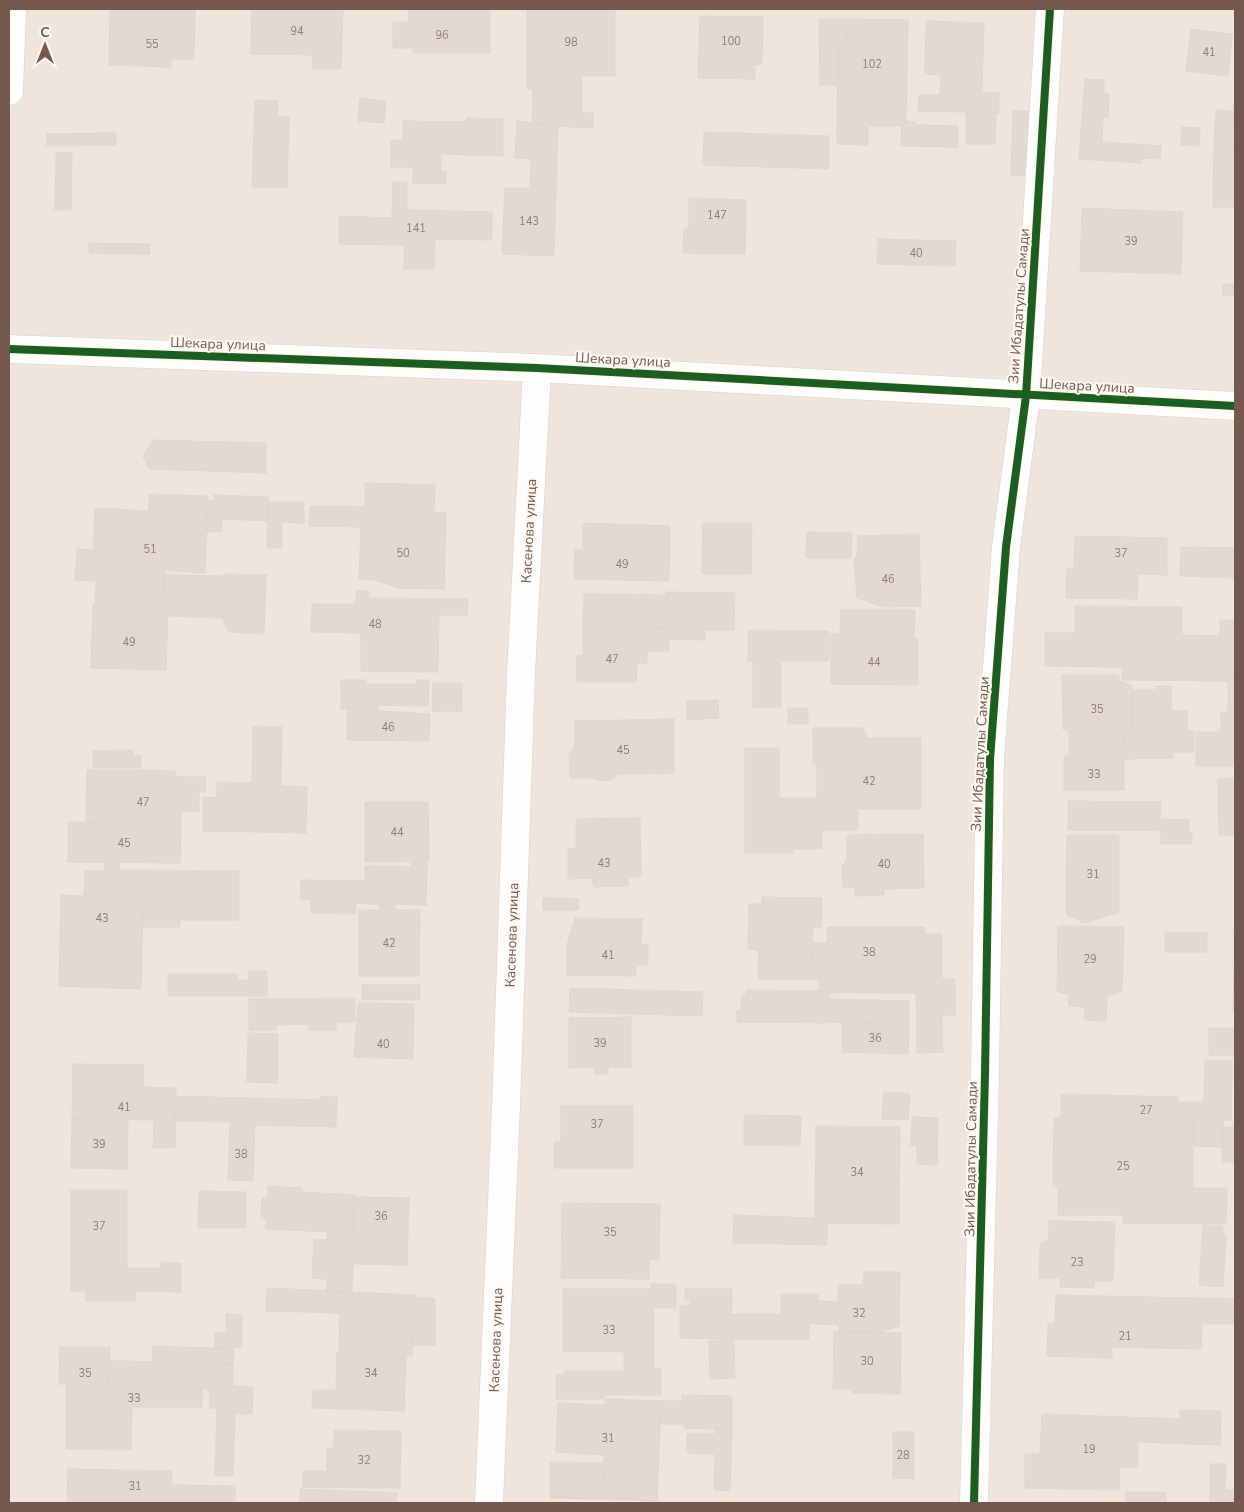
<svg xmlns="http://www.w3.org/2000/svg" width="1244" height="1512" font-family="'Nunito Sans',sans-serif">
<style>
.residential{fill:#f0e5dd}
.building{fill:#e2d9d3;stroke:#e0d6d1}
.lines{fill:none;stroke-linecap:round;stroke-linejoin:round}
.minor-casing{stroke:#d6cfca;stroke-width:29}
.minor{stroke:#fefdfc;stroke-width:28}
.cycleway-casing{stroke:#fef8f1;stroke-width:11}
.cycleway{stroke:#1b5e20;stroke-width:8}
.labels{text-anchor:middle;dominant-baseline:central;stroke-width:4;stroke-linejoin:round;paint-order:stroke}
.number-label{font-size:11px;fill:#927c73}
.street-label{font-size:14px;fill:#75594f;stroke:#fef8f1}
</style>
<rect width="100%" height="100%" fill="#f8f3ee"/>
<path class="residential" d="M9,9H1235V1503H9Z"/>
<path class="building" d="M110,9H195L194,59H171V67L109,65Z
M252,9H343L341,69H312L313,55L251,54Z
M409,9H490V53H413V48H393V22H409Z
M527,9H615V76H582V113H593V128L532,125L533,90L527,88Z
M700,16L763,17L762,64L755,65V79L698,78Z
M819,19H848L847,44H838V85H820Z
M848,19L908,20L906,121H902V126H868V145L837,144L838,44H847Z
M926,21L984,23L982,92L999,93V113L918,111L919,95H940L941,75L925,74Z
M1191,29L1232,34L1228,76L1186,71Z
M1085,79L1104,80V93L1109,94L1108,118L1103,117L1102,142L1161,146L1160,159L1142,158V163L1079,159Z
M360,98L386,101L384,123L358,121Z
M255,100L278,101L277,116L289,117L287,188L252,187Z
M1234,104L1235,146L1214,145L1216,110L1234,111Z
M1013,111H1032L1030,176L1011,175Z
M966,113H996L995,144H966Z
M466,118L503,119V156L441,154V171L446,172V184L413,183V167H391V140H403V121L466,122Z
M517,121L558,126L554,256L502,254L505,188H530L531,159L515,158Z
M902,121L915,122V125L958,126V147L901,146Z
M1182,127L1200,128L1199,146L1181,145Z
M704,132L829,136V169L703,165Z
M116,133V145L47,146V134Z
M1214,145L1235,146V207H1213Z
M56,153H72L71,210H55Z
M393,182H407V210L492,212V240L435,239L434,269H404V245L339,244V216L392,218Z
M689,198L746,200L745,254L683,253L684,229H689Z
M1082,208L1183,212L1181,274L1080,271Z
M878,239L956,241L955,266L877,264Z
M89,243L150,244L149,254L89,253Z
M1223,284H1235V295H1223Z
M153,440L266,443V473L149,469L143,456Z
M365,483L435,485L434,513H446L444,589L398,588L375,580L359,579L361,527L309,526L310,506L365,507Z
M149,494L208,496L205,573L165,570L162,605L95,603L96,581L75,580L77,549L93,550L95,508L149,511Z
M214,495L268,497L267,521L222,519V532H206L208,501H214Z
M268,502H304V523L282,522V548H267Z
M583,523L670,526L669,581L574,579L575,550H583Z
M703,523H752L751,574H702Z
M807,532L852,533L851,558H806Z
M919,534L921,606L884,607L857,598L854,560L858,551L857,536Z
M1075,536L1167,538V575L1138,574L1137,599L1066,598L1067,568H1074Z
M1181,547L1235,548V578L1180,576Z
M224,574L266,575L264,634L228,632L223,618L168,616V606L162,605L163,575L224,576Z
M356,591H369V598L468,599L467,615H439L438,672L361,671V633L311,632L312,604H356Z
M666,592L735,593L734,630H705V640L669,639V628L583,627L584,594L666,595Z
M93,604L168,606L166,670L91,668Z
M1075,606L1182,607V635L1220,636V620H1235V673H1228V681L1122,680V667L1045,666V633H1075Z
M841,610H915L914,639H918V685L831,684V634H840Z
M583,627L669,628V651H647V663H637L636,682H576L577,655H583Z
M748,630L829,631V661H781V707H753V661H748Z
M1228,673H1235V766H1196V732H1221V712H1228Z
M1062,675H1119V681L1132,686V733L1124,737V731H1069L1063,729Z
M341,680H366V684H417V680H429L428,706L377,705L379,710L341,709Z
M433,683H462V711H432Z
M1156,686H1171V711H1187V731H1194V752H1173V758L1125,759L1124,737L1132,733V690H1156Z
M718,700L719,718L687,720V701Z
M788,708H808V724H788Z
M347,709L430,714L429,741L347,740Z
M674,719V773L617,774L613,779L601,781L593,778H570L569,753L575,747V721Z
M253,726L282,727L281,786L307,787L306,833L203,831V797L217,798V782L252,783Z
M813,728H863L867,738H921V809H858V830H822V849H793V853H745V748H779V798H817V763H813Z
M1069,731H1124V790H1064V756H1069Z
M133,750V756H141V768H93V751Z
M87,770L176,771V777H206L205,792H199V811H181V824L86,823Z
M1235,778V835H1219L1218,779Z
M1068,801L1161,802L1160,819L1189,820L1188,831L1068,830Z
M365,802H428L429,861L365,862Z
M640,818L641,877H628V886L594,887L591,878L568,879V849H576V819Z
M68,822L181,824L180,863L68,862Z
M1161,831H1188L1192,834V844H1161Z
M923,834L924,888L884,889V895L855,896V887L843,888L842,867L847,860V835Z
M1067,835H1119V912L1085,923L1066,914Z
M411,862H427L426,905L365,904V866L411,867Z
M105,863L119,864V870H136V909H143L141,989L59,986L61,895L84,896L85,871H105Z
M136,870L239,871V920H180V927H143V909H136Z
M301,880L364,881V903H356V914L311,913V900L300,899Z
M762,897L822,898L821,928H813L812,961H819V980L758,979L759,950L748,949L749,904H762Z
M543,898L579,899V910H543Z
M379,904H395V910H420L419,976H359V910H379Z
M575,918L642,919L641,944H648V965H636V976L567,975V945Z
M1058,926L1124,927L1122,991L1107,997L1106,1021L1084,1020L1085,1007L1069,1006V995L1057,991Z
M827,927H925V993H830V991H819V961H812L813,943H827Z
M1234,929H1235V964H1234Z
M1165,933H1207V952H1165Z
M925,934H942V979H955V1015H942L943,1052L917,1053L916,993H925Z
M1234,964H1235V1010H1233Z
M249,971H267V996H168V974H237V980H249Z
M362,985H420V1000L362,999Z
M570,988L703,992L702,1016L569,1012Z
M746,990L830,991L829,1023L737,1022V1011H741L742,995H746Z
M355,998V1022H336V1030H309V1024L276,1025V1030H249V999Z
M830,999L909,1001V1023L829,1022Z
M358,1003L414,1004L413,1059L354,1057Z
M631,1017V1067H608V1074H594V1067L569,1068V1018Z
M842,1022L909,1023L908,1054L842,1052Z
M1209,1028H1235V1055H1209Z
M248,1033L278,1034V1083L247,1082Z
M1205,1060L1232,1061L1231,1120H1223V1147L1192,1146L1193,1120L1061,1117V1094L1178,1097V1102H1204Z
M73,1064L144,1065L143,1087L176,1088L175,1148H153L154,1120L72,1119Z
M884,1092L910,1094L908,1120L882,1119Z
M176,1096L320,1100V1097H337L336,1127L255,1125L253,1181L228,1180L230,1122L175,1121Z
M561,1106H633V1168H554V1142H561Z
M744,1115L801,1116L800,1146L744,1145Z
M912,1117L938,1118L937,1165L917,1164V1146H911Z
M1061,1117L1193,1120V1189L1124,1188V1191H1058V1187L1053,1186L1054,1118Z
M72,1119L128,1120L127,1169L71,1168Z
M816,1126L900,1127L899,1224L815,1223Z
M1223,1127H1235V1162H1222Z
M268,1186L302,1188V1192L355,1195L353,1233L266,1229V1220L261,1218L262,1198H268Z
M1124,1188H1227L1226,1224L1123,1223V1215H1058V1191H1124Z
M71,1190H127V1268H161V1262L181,1263V1292L136,1291V1301H86V1291H71Z
M199,1191L246,1192V1228H198Z
M354,1197L409,1198L407,1265L354,1264V1240H351Z
M562,1203L660,1204L659,1260L649,1259V1279L561,1278Z
M734,1215L815,1218V1223H827V1245L733,1243Z
M1049,1221L1115,1222L1113,1281H1095L1094,1288L1060,1287V1278H1039L1040,1245L1049,1239Z
M1203,1225L1223,1227V1235L1226,1236L1223,1287L1199,1285Z
M327,1232L352,1233L351,1240H354L352,1293L327,1292V1279L312,1278L314,1239L327,1240Z
M864,1272H900L899,1326L879,1332H839V1325L818,1324V1301L838,1302V1285H863Z
M651,1284H676V1308H654V1369H661V1395H604L603,1399H556V1375H564V1371H624V1352L563,1351V1289H651Z
M267,1288L415,1295L412,1356L339,1353L340,1313L266,1311Z
M685,1289H732L731,1339L680,1338V1306H690V1299H685Z
M781,1294H818V1324H809V1339H731V1314H781Z
M1056,1295L1235,1299V1324H1202L1201,1349L1112,1347V1358L1047,1356L1048,1324H1055Z
M414,1298H435V1345H413Z
M226,1314L242,1315V1347L215,1348V1333H226Z
M834,1331L901,1333L900,1394L852,1393V1389H833Z
M734,1340L735,1378L710,1379L709,1341Z
M153,1346L234,1349L233,1364L152,1362Z
M60,1347H110L109,1385L59,1384Z
M337,1352L406,1356L404,1411L312,1408L313,1390H336Z
M110,1361L203,1362L202,1407H132L131,1450L66,1449V1384L109,1385Z
M203,1362L233,1364V1386L253,1387L252,1414H235L233,1476H215L217,1408H209L210,1391L202,1388Z
M682,1395L732,1396V1430L684,1428V1424H660L661,1401H682Z
M605,1399L661,1401L657,1501L602,1499L604,1455L556,1452L558,1403L605,1405Z
M1180,1410L1221,1411L1220,1445L1138,1442V1467H1120L1119,1490L1025,1488V1454H1040L1042,1414L1180,1419Z
M715,1429L732,1430L730,1491L714,1490L715,1454L687,1453V1434H715Z
M334,1430L401,1431L400,1488L303,1487V1471H327V1448H334Z
M893,1432H914V1479L893,1478Z
M550,1462L603,1463L602,1499L550,1498Z
M1210,1464H1226L1225,1490H1235V1503H1210Z
M68,1469L172,1471L171,1485L235,1486V1503H67Z
M300,1489L397,1493V1503H300Z
M1126,1492H1166V1503H1126Z"/>
<g class="lines">
<g class="minor-casing">
<path id="minor" d="M9,91L12,9
M9,349L537,368L1235,406
M489,1503L506,1107L521,674L537,368
M974,1503L985,1074L990,759L1006,547L1026,396L1050,9"/>
</g>
<use href="#minor" class="minor"/>
<g class="cycleway-casing">
<path id="cycleway" d="M9,349L537,368L1235,406
M974,1503L985,1074L990,759L1006,547L1026,396L1050,9"/>
</g>
<use href="#cycleway" class="cycleway"/>
</g>
<g class="labels">
<g class="number-label">
<text x="297" y="31">94</text>
<text x="442" y="35">96</text>
<text x="731" y="41">100</text>
<text x="571" y="42">98</text>
<text x="152" y="44">55</text>
<text x="1209" y="52">41</text>
<text x="872" y="64">102</text>
<text x="717" y="215">147</text>
<text x="529" y="221">143</text>
<text x="416" y="228">141</text>
<text x="1131" y="241">39</text>
<text x="916" y="253">40</text>
<text x="150" y="549">51</text>
<text x="403" y="553">50</text>
<text x="1121" y="553">37</text>
<text x="622" y="564">49</text>
<text x="888" y="579">46</text>
<text x="375" y="624">48</text>
<text x="129" y="642">49</text>
<text x="612" y="659">47</text>
<text x="874" y="662">44</text>
<text x="1097" y="709">35</text>
<text x="388" y="727">46</text>
<text x="623" y="750">45</text>
<text x="1094" y="774">33</text>
<text x="869" y="781">42</text>
<text x="143" y="802">47</text>
<text x="397" y="832">44</text>
<text x="124" y="843">45</text>
<text x="604" y="863">43</text>
<text x="884" y="864">40</text>
<text x="1093" y="874">31</text>
<text x="102" y="918">43</text>
<text x="389" y="943">42</text>
<text x="869" y="952">38</text>
<text x="608" y="955">41</text>
<text x="1090" y="959">29</text>
<text x="875" y="1038">36</text>
<text x="600" y="1043">39</text>
<text x="383" y="1044">40</text>
<text x="124" y="1107">41</text>
<text x="1146" y="1110">27</text>
<text x="597" y="1124">37</text>
<text x="99" y="1144">39</text>
<text x="241" y="1154">38</text>
<text x="1123" y="1166">25</text>
<text x="857" y="1172">34</text>
<text x="381" y="1216">36</text>
<text x="99" y="1226">37</text>
<text x="610" y="1232">35</text>
<text x="1077" y="1262">23</text>
<text x="859" y="1313">32</text>
<text x="609" y="1330">33</text>
<text x="1125" y="1336">21</text>
<text x="867" y="1361">30</text>
<text x="85" y="1373">35</text>
<text x="371" y="1373">34</text>
<text x="134" y="1398">33</text>
<text x="608" y="1438">31</text>
<text x="1089" y="1449">19</text>
<text x="903" y="1455">28</text>
<text x="364" y="1460">32</text>
<text x="135" y="1486">31</text>
</g>
<g class="street-label">
<text transform="translate(1019 306) rotate(-86)">Зии Ибадатулы Самади</text>
<text transform="translate(218 344) rotate(2)">Шекара улица</text>
<text transform="translate(623 360) rotate(3)">Шекара улица</text>
<text transform="translate(1087 386) rotate(3)">Шекара улица</text>
<text transform="translate(529 531) rotate(-87)">Касенова улица</text>
<text transform="translate(980 754) rotate(-87)">Зии Ибадатулы Самади</text>
<text transform="translate(512 935) rotate(-88)">Касенова улица</text>
<text transform="translate(971 1159) rotate(-89)">Зии Ибадатулы Самади</text>
<text transform="translate(496 1340) rotate(-88)">Касенова улица</text>
</g>
</g>
<rect width="1244" height="1512" fill="none" stroke="#75594f" stroke-width="20"/>
<g transform="translate(45 45)" stroke="#fef8f1" stroke-width="4" paint-order="stroke">
<path d="M0-4L9 19L0 12L-9 19Z" fill="#75594f"/>
<text y="-8" font-size="14" font-weight="bold" text-anchor="middle" fill="#75594f">С</text>
</g>
</svg>
